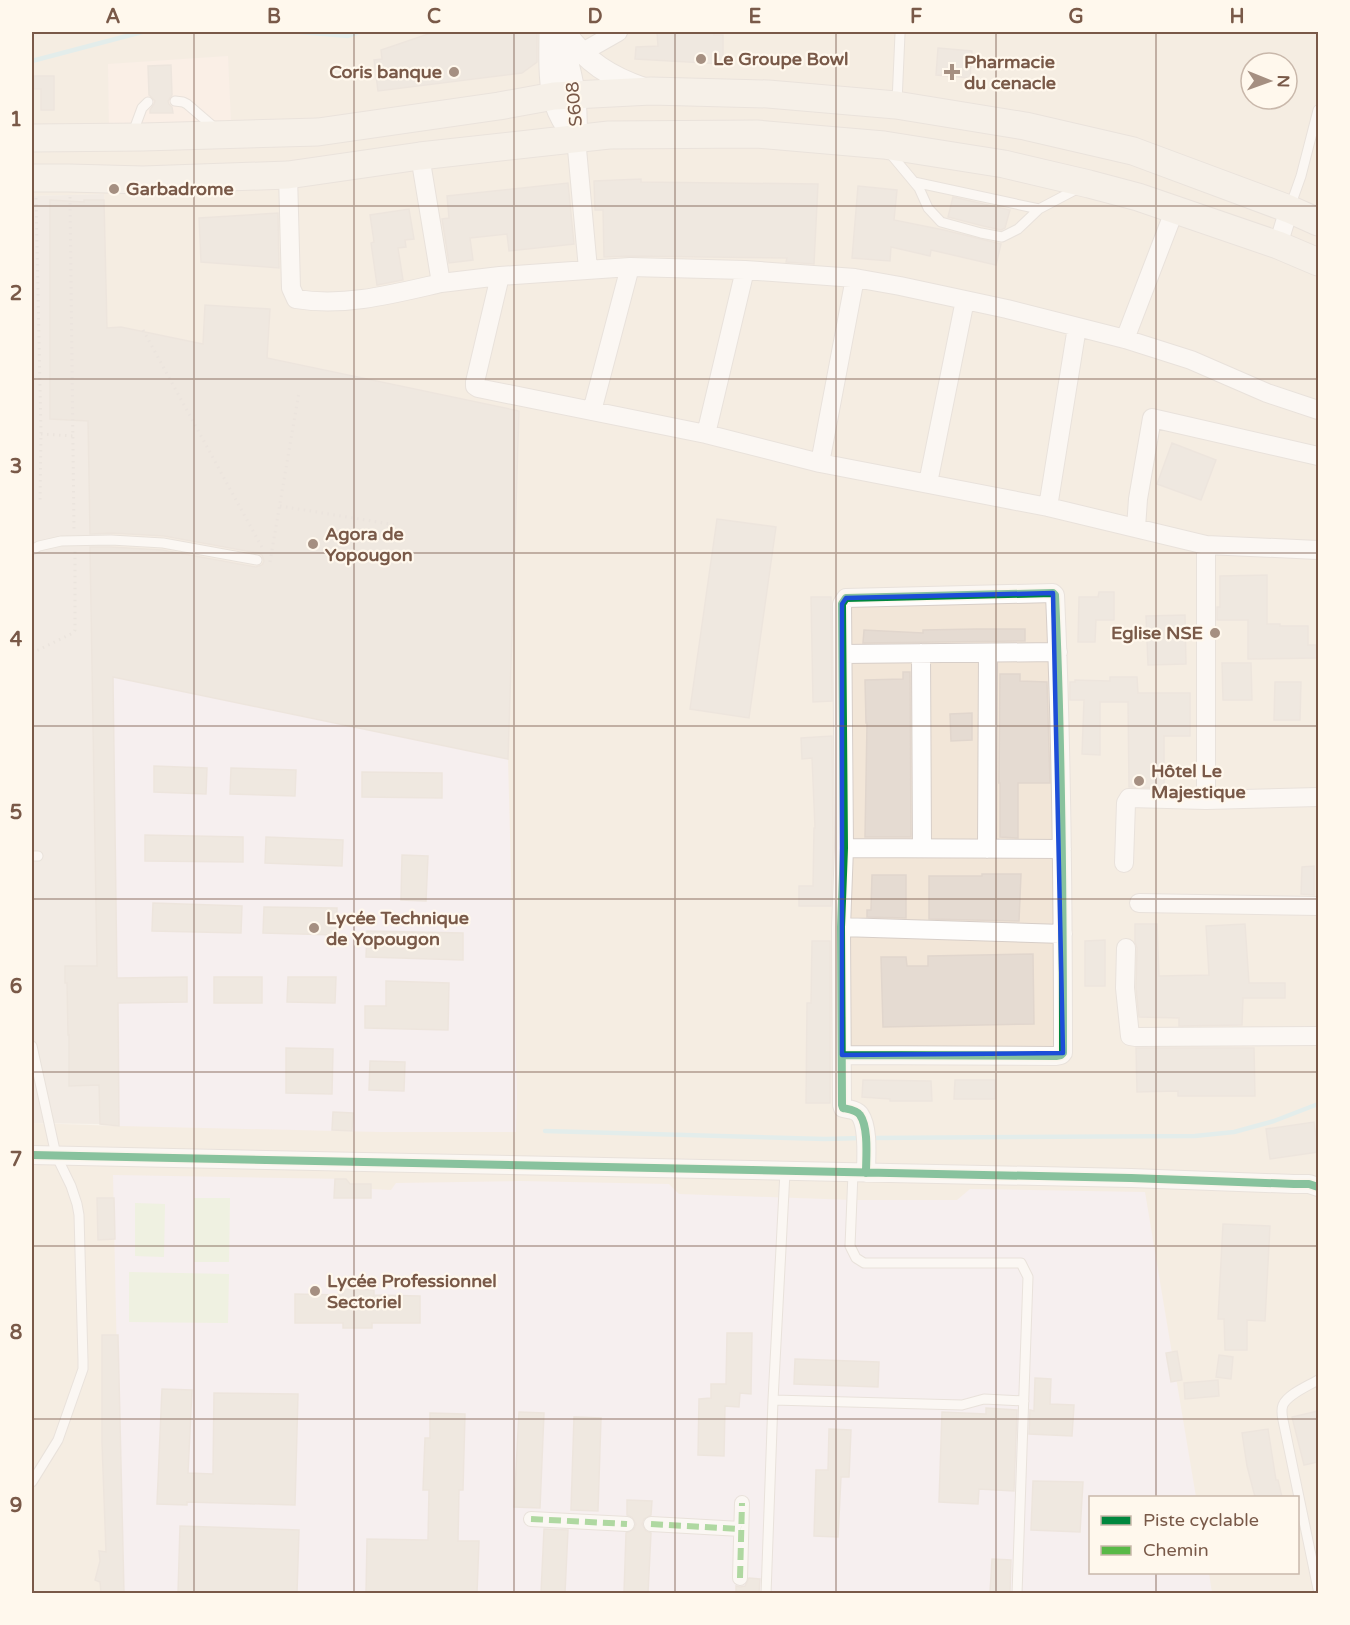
<svg xmlns="http://www.w3.org/2000/svg" width="1350" height="1625" font-family="'Varela Round',sans-serif">
<style>
.residential{fill:#f2e6d8;fill-rule:evenodd}
.commercial{fill:#fceae1}
.industrial{fill:#ebe3db}
.education{fill:#f4eaf3}
.green{fill:#e4f0d4}
.lines{fill:none;stroke-linecap:round;stroke-linejoin:round}
.stream{stroke:#cbe7ea;stroke-width:4.5}
.building{fill:#e5dbd2;stroke:#e1d6cd;stroke-width:1.5}
.service-casing{stroke:#d7cec8;stroke-width:11}
.pedestrian-casing{stroke:#d7cec8;stroke-width:16}
.minor-casing{stroke:#d7cec8;stroke-width:20}
.tertiary-casing{stroke:#d7cec8;stroke-width:23}
.primary-casing{stroke:#dad0c9;stroke-width:29}
.path{stroke:#dbd2cd;stroke-width:3;stroke-dasharray:1.5 4.5;stroke-linecap:butt}
.service{stroke:#fefdfc;stroke-width:9}
.pedestrian{stroke:#fefdfc;stroke-width:14}
.minor{stroke:#fefdfc;stroke-width:18}
.tertiary{stroke:#fefdfc;stroke-width:21}
.primary{stroke:#f3eee5;stroke-width:27}
.quiet{stroke:#58b947;stroke-width:6;stroke-dasharray:12 6;stroke-linecap:butt}
.cycleway-casing{stroke:#fff8ed;stroke-width:11}
.cycleway{stroke:#00873e;stroke-width:8}
.marked{fill:none;stroke:#1d4ed8;stroke-width:4.5;stroke-linejoin:round}
.grid{fill:none;stroke:#795948;stroke-width:1.5;stroke-opacity:0.55}
.poi-dot{fill:#a58f81;stroke:#fff8ed;stroke-width:2}
.labels{text-anchor:middle;dominant-baseline:central;stroke-width:4.5;stroke-linejoin:round;paint-order:stroke}
.poi-label{font-size:18px;font-weight:bold;fill:#795948;stroke:#fff8ed;text-anchor:start}
.street-label{font-size:18px;fill:#795948;stroke:#fff8ed}
.neatline{fill:none;stroke:#795948;stroke-width:2}
.grid-label{font-size:20px;text-anchor:middle;font-weight:bold;fill:#795948}
</style>
<rect width="100%" height="100%" fill="#f8f3eb"/>
<path class="residential" d="M32,32H1318V1593L32,1594V1123L119,1126L113,677L104,194L32,196ZM1251,63H1287V99H1251ZM1090,1498H1298V1572H1090Z"/>
<path class="commercial" d="M228,56L231,123L109,128L108,64Z"/>
<path class="industrial" d="M104,194L113,677L119,1126L100,1124L32,1123V196Z"/>
<path class="education" d="M113,677L508,759L517,1096L516,1132H380L119,1126Z
M113,1175L346,1179L350,1184H371V1189L391,1190L396,1183L520,1181L669,1184L679,1194L853,1200H957L970,1189L1145,1192L1196,1497L1090,1498V1572L1209,1573L1212,1593H122Z"/>
<path class="green" d="M194,1198H230L229,1262H194Z
M135,1203L165,1204L164,1257L135,1256Z
M129,1272L229,1274L228,1323L129,1322Z"/>
<g class="lines">
<path class="stream" d="M300,32L348,36L359,32
M32,61L142,32
M545,1131L825,1139L862,1138
M870,1138L1195,1136L1234,1132L1274,1121L1318,1104"/>
</g>
<path class="building" d="M434,32H537V62L522,73L378,91L374,60L382,59L381,50Z
M657,32H714V35H723V64L635,59L636,47L658,46Z
M938,48L972,51L970,78L936,75Z
M171,65L172,95L168,101L169,104L172,107L173,113H150V110L154,104L155,101L149,95L148,66Z
M34,76H54V110H41V89H34Z
M641,179V182L818,184L814,264L786,262L787,258L630,256L604,257L603,210H595L594,181Z
M568,183L574,244L509,251L507,234L470,238L473,260L449,263L442,219L449,218L447,196Z
M858,186L897,190L894,220L944,230L1001,244L996,265L931,250L930,256L891,247L890,261L852,258Z
M953,197L1010,210L1005,228L1001,230L983,226L948,217Z
M50,200L84,202V200H104L107,328L121,327L203,344L205,305L270,309L267,358L519,411L508,759L113,677L117,978L187,977V1002L118,1003L119,1126L100,1124L99,1085L69,1086V1035H68L67,983H65V966H97L90,547H111L162,550L256,567L262,565L264,561L262,555L258,553L164,536L111,533L90,534L88,421L50,419Z
M409,209L414,239L405,240L406,247L398,248L403,280L377,285L371,243L374,242L370,215Z
M278,213L279,268L201,262L199,218Z
M1172,443L1216,460L1201,500L1157,484Z
M717,519L776,527L749,718L690,709Z
M1267,575V624H1280V626H1308V645H1316L1317,658L1248,659V620H1217V607H1220V576Z
M1099,592H1114V620H1096L1095,642H1078L1079,597H1098Z
M811,597H831L832,701L813,702Z
M1185,615L1186,664L1148,665L1146,616Z
M977,629H1025V641L863,643L864,630L923,633V630Z
M1222,663H1251L1252,700H1223Z
M903,672H910L911,837H865L867,723H866L865,680L903,679Z
M1000,674H1020V681L1047,682L1050,783H1018V838L1000,837V783H999Z
M1110,677H1137L1138,693H1190V736H1164V788L1129,787L1128,702H1100V755L1082,754L1084,700H1070V682H1075V680L1110,681Z
M1275,682H1301L1300,720H1274Z
M972,713V740L951,741L950,714Z
M832,736L833,848L831,906H799V886H813L814,828H815L812,758L802,759L801,738Z
M154,766L207,768L206,794L154,792Z
M231,768L296,770L295,796L230,794Z
M362,772L442,773V798L362,797Z
M145,835L243,837V862L145,861Z
M266,837L343,840L342,866L265,863Z
M402,855L428,856L426,901L401,900Z
M1314,866V895L1301,894L1302,867Z
M982,874H1021L1019,921L929,919V876H982Z
M872,875H906V918L867,917V910H871Z
M153,903L242,906L241,933L152,931Z
M264,907L337,908L336,935L263,933Z
M1135,924H1157L1159,976L1209,975L1206,926L1245,924L1249,983H1285V998H1243L1242,1025L1179,1026V1018L1139,1017L1136,988L1137,948L1135,942Z
M367,931L463,933V960L366,957Z
M1105,940V986H1085V941Z
M812,941H830V1103H806L807,1003H811Z
M1033,954L1034,1024L883,1027L881,957H906L907,966H928V956Z
M214,977H262V1003H214Z
M288,977H336L335,1003L287,1002Z
M386,981L449,983L448,1030L365,1028V1006H386Z
M286,1048L333,1049L332,1094L286,1093Z
M1136,1048H1254L1255,1096H1178V1091L1137,1092Z
M370,1061L405,1062L404,1091L369,1090Z
M863,1080L931,1081L932,1101H890V1099L862,1097Z
M955,1080H995V1099H954Z
M333,1112L353,1113L352,1131L332,1130Z
M1314,1122L1318,1152L1270,1159L1266,1129Z
M335,1179H346L350,1184H371V1198H334Z
M97,1198H114L115,1239L98,1240Z
M1223,1224L1270,1226L1265,1321L1247,1320V1350H1225L1224,1319H1218Z
M343,1289L374,1290V1295L420,1296V1323H372V1328H343V1323H295V1294L343,1295Z
M727,1333H752L751,1394L740,1393L739,1407L725,1406L724,1456L698,1455L699,1399L711,1398V1384H726Z
M102,1335H118L124,1593H101L100,1582L95,1580L100,1561L99,1551L106,1552L102,1443Z
M1177,1351L1182,1380L1171,1382L1166,1353Z
M1219,1355L1233,1357L1231,1379L1216,1377Z
M795,1359L879,1362L878,1387L794,1384Z
M1035,1378L1051,1379L1050,1404L1074,1405L1072,1436L1029,1434L1030,1410L1034,1411Z
M1218,1380L1219,1396L1185,1399L1184,1383Z
M162,1389L192,1390L188,1473L213,1474L214,1393L298,1394L295,1505L187,1502V1505L157,1504Z
M986,1408L1017,1410L1014,1491L979,1489L978,1504L939,1502L942,1412L986,1414Z
M1318,1411V1462L1304,1465L1292,1417Z
M519,1412L544,1413L540,1508L514,1507Z
M430,1413L465,1414L463,1490H459L458,1541H479L477,1593H366L367,1539L428,1540L429,1490H423L425,1438H430Z
M574,1417L601,1418L598,1511L571,1510Z
M829,1429L851,1430L849,1477H841L838,1537L814,1536L816,1470H828Z
M1268,1429L1276,1480H1278L1282,1497H1255L1247,1466L1242,1433Z
M1033,1481L1083,1482L1080,1532L1031,1530Z
M627,1500L652,1501L651,1515L644,1519L642,1524L646,1531L651,1533L648,1593H624L626,1533L634,1529L636,1524L632,1517L627,1515Z
M180,1526L299,1530L297,1593H178Z
M544,1529L568,1530L565,1593H541Z
M992,1559L1011,1560L1010,1593H990Z
M749,1578L760,1579L759,1593H736V1586L740,1587L745,1586Z"/>
<g class="lines">
<g class="service-casing">
<path id="service" d="M175,101L183,102L187,104L216,129
M897,102L900,34
M132,135L142,108L148,102
M889,152L919,188L928,208L941,222L981,233L1002,237L1018,229L1039,209L1077,189
M914,182L1039,209
M1290,207L1301,176L1318,110
M32,550L39,546L61,541L111,540L163,543L257,560
M32,856H38
M32,1046L56,1155L71,1186L77,1204L79,1215L83,1360V1369L58,1440L32,1482
M853,1173L850,1246L856,1258L864,1263H1021L1028,1277L1017,1594
M1318,1380C1308,1386 1288,1394 1283,1405C1281,1410 1282,1415 1283,1420L1318,1589
M773,1400L962,1405L984,1399L1024,1401
M766,1594L773,1400L785,1172"/>
</g>
<g class="pedestrian-casing">
<path id="pedestrian" d="M531,1519L627,1524
M651,1524L741,1529
M740,1578L742,1503"/>
</g>
<g class="minor-casing">
<path id="minor" d="M581,53L618,32
M576,138L588,269
M420,156L441,283L500,276L630,267L745,270L855,278L900,286L1007,309L1125,339L1191,360L1267,393L1318,410
M288,175L291,288L296,299C345,307 393,294 441,283
M1278,245L1289,209
M500,276L475,382V386L478,388L706,434L820,463L1048,507L1206,545L1318,550
M1125,339L1175,209
M592,411L630,267
M706,434L745,270
M820,463L855,278
M928,483L965,300
M1048,507L1077,327
M1136,528L1138,499L1152,418L1318,456
M921,653L922,848
M843,654L1058,652
M1206,800V545
M844,848L1062,849
M987,849L988,653
M1124,863L1126,803L1129,798L1206,800L1318,797
M1139,903L1318,906
M841,927L1063,934
M1126,948L1125,988L1130,1036L1136,1037L1318,1036
M842,1055L1056,1056L1061,1055L1063,1053C1063,900 1062,748 1055,595L1053,593L846,598L842,604L844,848L841,927L842,1105L843,1108C848,1109 857,1110 860,1115C869,1128 866,1158 866,1173
M32,1155L1131,1178L1294,1184H1309L1318,1187"/>
</g>
<g class="tertiary-casing">
<path id="tertiary" d="M550,32C550,60 547,93 562,119C566,126 572,132 576,138
M558,32C571,68 578,99 576,138
M565,32C586,62 610,77 645,89"/>
</g>
<g class="primary-casing">
<path id="primary" d="M32,138L143,137L318,132L499,106L554,96L651,91L768,94L896,105L1025,126L1133,151L1289,209L1318,222
M32,178H69L143,180L288,175L420,156L609,135L757,134L884,145L1004,164L1089,184L1138,197L1278,245L1318,262"/>
</g>
<path class="path" d="M70,197L74,530
M36,198L41,434L40,503
M143,330L264,551
M41,434L73,436
M280,506L396,525
M270,562L299,392
M32,653L73,633L75,630V551"/>
<use href="#service" class="service"/>
<use href="#pedestrian" class="pedestrian"/>
<use href="#minor" class="minor"/>
<use href="#tertiary" class="tertiary"/>
<use href="#primary" class="primary"/>
<path class="quiet" d="M531,1519L627,1524
M651,1524L741,1529
M740,1578L742,1503"/>
<g class="cycleway-casing">
<path id="cycleway" d="M842,1055L1056,1056L1061,1055L1063,1053C1063,900 1062,748 1055,595L1053,593L846,598L842,604L844,848L841,927L842,1105L843,1108C848,1109 857,1110 860,1115C869,1128 866,1158 866,1173
M32,1155L1131,1178L1294,1184H1309L1318,1187"/>
</g>
<use href="#cycleway" class="cycleway"/>
</g>
<path d="M0 0H1350V1625H0ZM1053,593L1063,1053L842,1055V604L846,598Z" fill="#f8f3eb" fill-opacity=".55" fill-rule="evenodd"/>
<path class="marked" d="M1053,593L1063,1053L842,1055V604L846,598Z"/>
<path class="grid" d="M194,32V1594M354,32V1594M514,32V1594M675,32V1594M836,32V1594M996,32V1594M1156,32V1498M32,206H1318M32,379H1318M32,553H1318M32,726H1318M32,899H1318M32,1072H1318M32,1246H1318M32,1419H1318M1156,1572V1594"/>
<g class="poi-dot">
<circle cx="701" cy="59" r="6"/>
<circle cx="454" cy="72" r="6"/>
<path d="M949 63h6v6h6v6h-6v6h-6v-6h-6v-6h6z"/>
<circle cx="114" cy="189" r="6"/>
<circle cx="313" cy="544" r="6"/>
<circle cx="1215" cy="633" r="6"/>
<circle cx="1139" cy="781" r="6"/>
<circle cx="314" cy="928" r="6"/>
<circle cx="315" cy="1291" r="6"/>
</g>
<g class="labels">
<g class="poi-label">
<text x="713" y="59">Le Groupe Bowl</text>
<text x="964" y="62">Pharmacie<tspan x="964" dy="21">du cenacle</tspan></text>
<text x="442" y="72" text-anchor="end">Coris banque</text>
<text x="126" y="189">Garbadrome</text>
<text x="325" y="534">Agora de<tspan x="325" dy="21">Yopougon</tspan></text>
<text x="1203" y="633" text-anchor="end">Eglise NSE</text>
<text x="1151" y="771">Hôtel Le<tspan x="1151" dy="21">Majestique</tspan></text>
<text x="326" y="918">Lycée Technique<tspan x="326" dy="21">de Yopougon</tspan></text>
<text x="327" y="1281">Lycée Professionnel<tspan x="327" dy="21">Sectoriel</tspan></text>
</g>
<g class="street-label">
<text transform="translate(574 104) rotate(-95)">S608</text>
</g>
</g>
<rect width="1350" height="1625" fill="none" stroke="#fff8ed" stroke-width="66"/>
<rect x="1089" y="1496" width="210" height="78" fill="#fff8ed" stroke="#c9b8ab" stroke-width="1.5"/>
<rect x="1101" y="1516" width="30" height="9" fill="#00873e" stroke="#c9b8ab" stroke-width="1.5"/>
<text x="1143" y="1526" font-size="18" fill="#795948">Piste cyclable</text>
<rect x="1101" y="1546" width="30" height="9" fill="#58b947" stroke="#c9b8ab" stroke-width="1.5"/>
<text x="1143" y="1556" font-size="18" fill="#795948">Chemin</text>
<g transform="translate(1269 81) rotate(91)"><circle r="28" fill="#fff8ed" stroke="#c9b8ab" stroke-width="1.5"/>
<path d="M0-4.5L10 22L0 15L-10 22Z" fill="#a58f81"/>
<text y="-9" font-size="16" font-weight="bold" text-anchor="middle" fill="#795948">N</text>
</g>
<rect x="33" y="33" width="1284" height="1559" class="neatline"/>
<g class="grid-label">
<text x="113" y="23">A</text>
<text x="274" y="23">B</text>
<text x="434" y="23">C</text>
<text x="595" y="23">D</text>
<text x="755" y="23">E</text>
<text x="916" y="23">F</text>
<text x="1076" y="23">G</text>
<text x="1237" y="23">H</text>
<text x="16" y="126">1</text>
<text x="16" y="300">2</text>
<text x="16" y="473">3</text>
<text x="16" y="646">4</text>
<text x="16" y="819">5</text>
<text x="16" y="993">6</text>
<text x="16" y="1166">7</text>
<text x="16" y="1339">8</text>
<text x="16" y="1512">9</text>
</g>
</svg>
